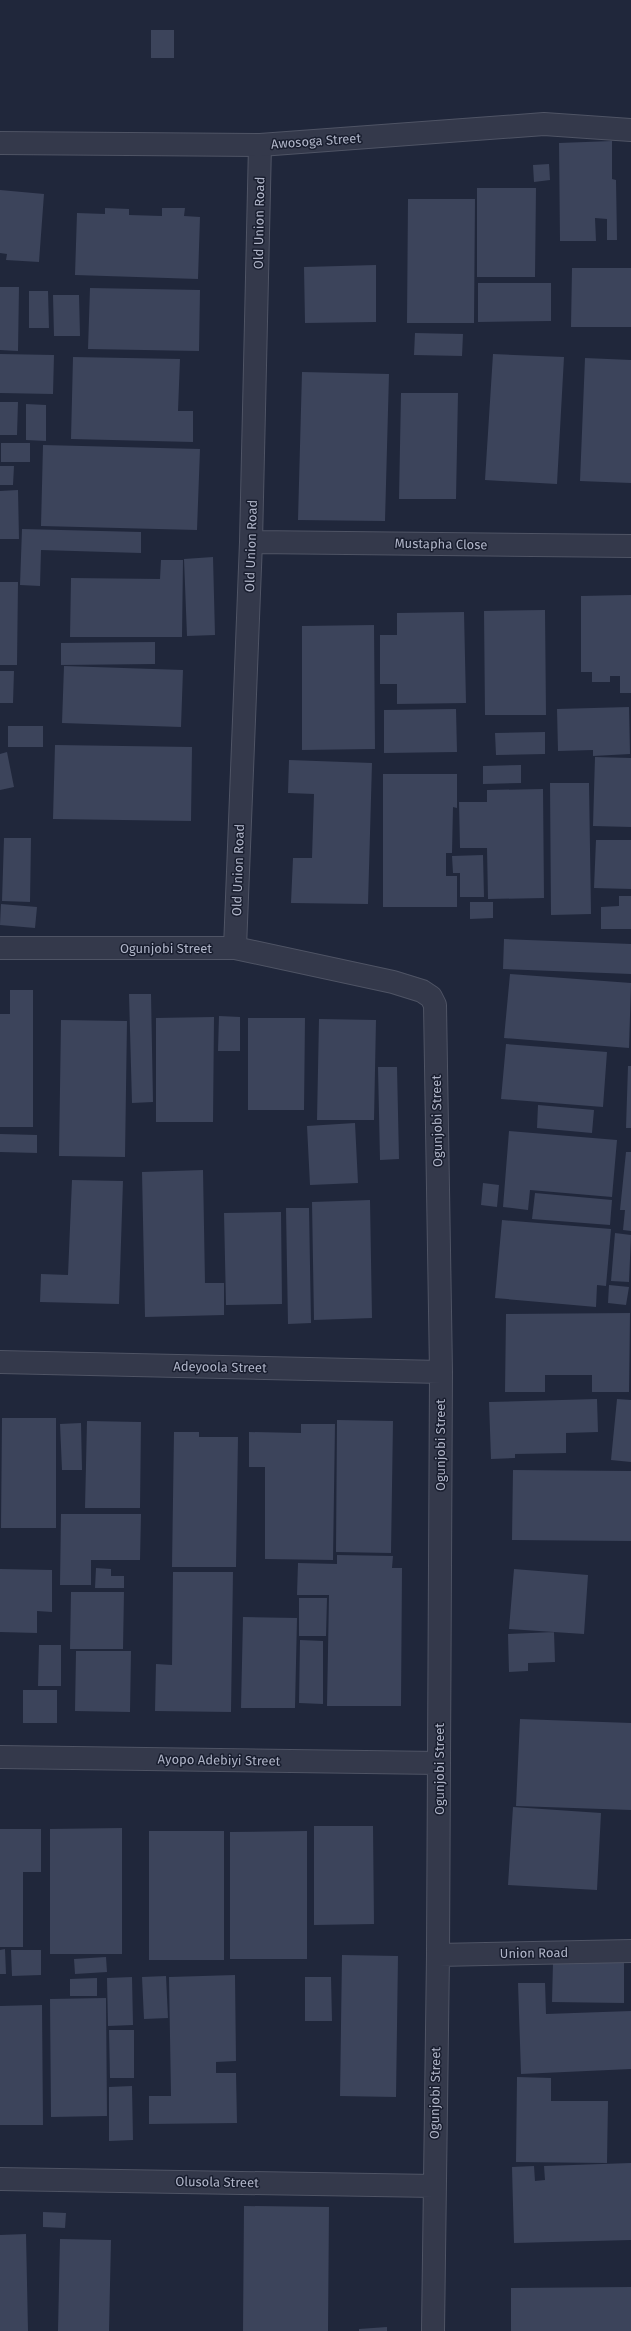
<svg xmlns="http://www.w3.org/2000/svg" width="631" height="2331" font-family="'Fira Sans',sans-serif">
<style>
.building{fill:#3c445b}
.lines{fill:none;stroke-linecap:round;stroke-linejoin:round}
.minor-casing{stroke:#4f5465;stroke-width:24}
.tertiary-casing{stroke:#4f5465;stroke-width:24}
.minor{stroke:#34394b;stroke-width:22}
.tertiary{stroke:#34394b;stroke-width:22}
.labels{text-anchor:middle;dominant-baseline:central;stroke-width:3;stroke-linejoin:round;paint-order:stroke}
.street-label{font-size:13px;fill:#afb4c7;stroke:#191e2f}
</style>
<rect width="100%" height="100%" fill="#20273b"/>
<path class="building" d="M151,30H174V58H151Z
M612,141V179L616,180L617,240H607V219L595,218L596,241H560L559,143Z
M549,164L550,180L534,182L533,165Z
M477,188H536L535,277H477Z
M0,190L44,194L39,262L6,260L7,254L0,253Z
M408,199H475L474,323H407Z
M105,208L129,209V215L162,216V208H185L184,216L200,217L198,279L75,275L77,213L105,214Z
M376,265V322L305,323L304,267Z
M572,268H631V327H571Z
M478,283H551V321L478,322Z
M0,287H19L18,351L0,350Z
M90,288L200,290L199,351L88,349Z
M29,291H48L49,328H29Z
M53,295H79L80,336H54Z
M415,333L463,334L462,356L414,355Z
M0,354L54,355L53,394L0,393Z
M493,354L564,357L557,484L485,480Z
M73,357L180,359L178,411H193V442L71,439Z
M585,358L631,360V483L580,481Z
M302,372L389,374L385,521L298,520Z
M401,393H458L456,499H399Z
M0,402H18L17,435H0Z
M26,404L46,405V441L26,440Z
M1,443H30V462H1Z
M43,445L200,449L197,530L41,526Z
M0,466H14L13,485H0Z
M18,490L19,539H0V491Z
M22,529L141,532V553L41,550L40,586L20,585Z
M213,557L215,635L187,636L184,559Z
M161,560H183L182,637H70L71,578L160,579Z
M0,582H18L17,665H0Z
M631,595V693H620V676H610V682H592V672H581V596Z
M545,610L546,715H485L484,611Z
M464,612L466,703L397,704V684H380V635H397V613Z
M374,625L375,749L302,750V626Z
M155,642V664L61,665V643Z
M64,666L183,670L181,727L62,723Z
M0,671H14L13,703H0Z
M629,707L630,754L593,756V750L558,751L557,709Z
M456,709L457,752L384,753V710Z
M8,726H43V747H8Z
M545,732V754L496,755L495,733Z
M55,745L192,747L191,821L53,819Z
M7,752L14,787L0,790V754Z
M595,757L631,758V827L593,826Z
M289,760L372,763L368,904L291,903L293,858H312L314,794L288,793Z
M521,765V783L483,784V766Z
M383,774H457V808L453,807L452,853H446V876H457V907H383Z
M550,783H589L591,914L551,915Z
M543,789L544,898L488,899L487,848H460L459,802H487V790Z
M4,838H31L30,902L2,901Z
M596,840H631V889L594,888Z
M483,855L484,897H460V873H453L452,856Z
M619,896H631V929H601V907L619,906Z
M470,902H493V918L470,919Z
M1,904L37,907L35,928L0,925Z
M504,939L631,944V974L503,969Z
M510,974L631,983L629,1048L504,1038Z
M10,990H33V1127H0V1014H10Z
M129,994H151L153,1102L132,1103Z
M219,1016L240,1017V1051H218Z
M214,1017L213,1122H156V1018Z
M248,1018H305L304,1110H248Z
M319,1019L376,1020L374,1120H317Z
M61,1020L127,1021L125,1157L59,1156Z
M506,1044L607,1052L603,1107L501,1099Z
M628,1066H631V1128H626Z
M378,1067H397L399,1159L380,1160Z
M538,1105L594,1110L592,1133L537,1128Z
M355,1123L358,1183L310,1185L307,1126Z
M509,1131L617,1140L612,1197L530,1190L528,1210L503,1207Z
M0,1134L37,1135V1153L0,1152Z
M626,1152H631V1231L623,1230L625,1210H620Z
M203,1170L205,1283H224V1315L145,1317L142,1172Z
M72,1180L123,1181L119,1304L40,1302L41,1274L68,1275Z
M483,1183L499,1185L497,1207L481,1205Z
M535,1193L612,1200L610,1225L532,1219Z
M370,1200L372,1318L314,1320L312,1202Z
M286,1208H309L311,1323L288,1324Z
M281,1212L282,1304L226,1305L224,1213Z
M502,1220L611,1229L606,1286L597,1285L596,1307L495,1298Z
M615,1233L631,1235L629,1282L611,1281Z
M609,1285L629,1287L626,1305L608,1303Z
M630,1313L629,1392H592V1375H545V1392H505L506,1314Z
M597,1399L598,1432L566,1433V1453L515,1454V1458L491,1459L489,1402Z
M617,1399L631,1400V1462L611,1460Z
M2,1418H56V1528H1Z
M337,1420L393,1421L391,1553L336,1552Z
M87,1421L141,1422L140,1508H85Z
M81,1423L82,1470H62L60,1424Z
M301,1424H335L333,1560L265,1559V1467H249V1432L301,1433Z
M174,1432H199V1437H238L236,1567H172Z
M513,1470L631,1471V1541L512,1540Z
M61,1514H141L140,1560H91V1585H60Z
M337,1555L393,1556L392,1568H402L401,1706H327L329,1595H297L298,1563L337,1564Z
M96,1568L111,1569V1576H124V1588H95Z
M0,1569L52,1570V1612L37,1611V1633L0,1632Z
M514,1569L588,1575L584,1634L509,1629Z
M173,1572H233L231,1712L155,1711L156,1664L172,1665Z
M71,1592H124L123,1649H70Z
M299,1598H327L326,1636H299Z
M243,1617L297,1618L295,1708H241Z
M554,1632L555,1662L528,1663V1671L509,1672L508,1634Z
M300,1640L323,1641V1704L299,1703Z
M39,1645H61V1686H38Z
M76,1651H131L130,1712L75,1711Z
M23,1690H57V1723H23Z
M520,1719L631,1723V1810L516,1806Z
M513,1807L601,1813L597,1890L508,1885Z
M314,1826H373L374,1924L314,1925Z
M122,1828V1954H50V1829Z
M0,1829H41V1872H23V1947H0Z
M149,1831H224V1960H149Z
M307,1831V1959H230V1832Z
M5,1949L6,1974H0V1950Z
M11,1950H41V1975L12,1976Z
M342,1955L398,1956L396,2097L340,2096Z
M106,1957L107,1972L75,1974L74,1959Z
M553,1962L624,1963V2003L552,2002Z
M235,1975L236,2061L216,2062V2073H236L237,2123L149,2124V2096H171L169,1977Z
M166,1976L168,2018L144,2019L142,1977Z
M132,1977L133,2025L108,2026L107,1978Z
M305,1977H331L332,2021H305Z
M97,1978V1996H70V1979Z
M518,1983H545L546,2014L631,2011V2069L521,2074Z
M106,1998L107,2116L51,2117L50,1999Z
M42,2005L43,2125H0V2006Z
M109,2030H134V2078H110Z
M517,2077L551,2078V2101H608L607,2163L516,2162Z
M132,2086L133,2140L109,2141V2087Z
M631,2163V2240L514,2243L512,2167L534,2166L535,2181L545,2180L544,2166Z
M244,2206L329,2207L328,2331H243Z
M43,2212L66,2213L65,2228L43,2227Z
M26,2234L28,2331H0V2235Z
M60,2239L111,2240L109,2331H58Z
M631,2287V2331H511V2288Z
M387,2327V2331H359V2329Z"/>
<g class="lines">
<g class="minor-casing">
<path id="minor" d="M251,542L631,546
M0,948H235L393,982L422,991L431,997L435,1005L441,1372L438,1955L433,2331
M235,948L251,542L260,145
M0,1362L441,1372
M0,1757L439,1763
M438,1955L631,1951
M0,2179L434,2186"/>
</g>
<g class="tertiary-casing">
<path id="tertiary" d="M0,143L260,145L544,124L631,130"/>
</g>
<use href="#minor" class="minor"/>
<use href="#tertiary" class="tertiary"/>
</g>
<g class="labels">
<g class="street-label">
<text transform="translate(316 141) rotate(-4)">Awosoga Street</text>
<text transform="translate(259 223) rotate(-89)">Old Union Road</text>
<text transform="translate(441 544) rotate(1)">Mustapha Close</text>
<text transform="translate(251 546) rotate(-88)">Old Union Road</text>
<text transform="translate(238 870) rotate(-88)">Old Union Road</text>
<text x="166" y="948">Ogunjobi Street</text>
<text transform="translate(437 1121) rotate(-91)">Ogunjobi Street</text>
<text transform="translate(220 1367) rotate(1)">Adeyoola Street</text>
<text transform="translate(440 1445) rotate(-90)">Ogunjobi Street</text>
<text transform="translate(219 1760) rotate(1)">Ayopo Adebiyi Street</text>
<text transform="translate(439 1769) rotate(-90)">Ogunjobi Street</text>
<text transform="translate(534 1953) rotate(-1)">Union Road</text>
<text transform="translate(435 2093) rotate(-89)">Ogunjobi Street</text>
<text transform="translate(217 2182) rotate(1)">Olusola Street</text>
</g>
</g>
</svg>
